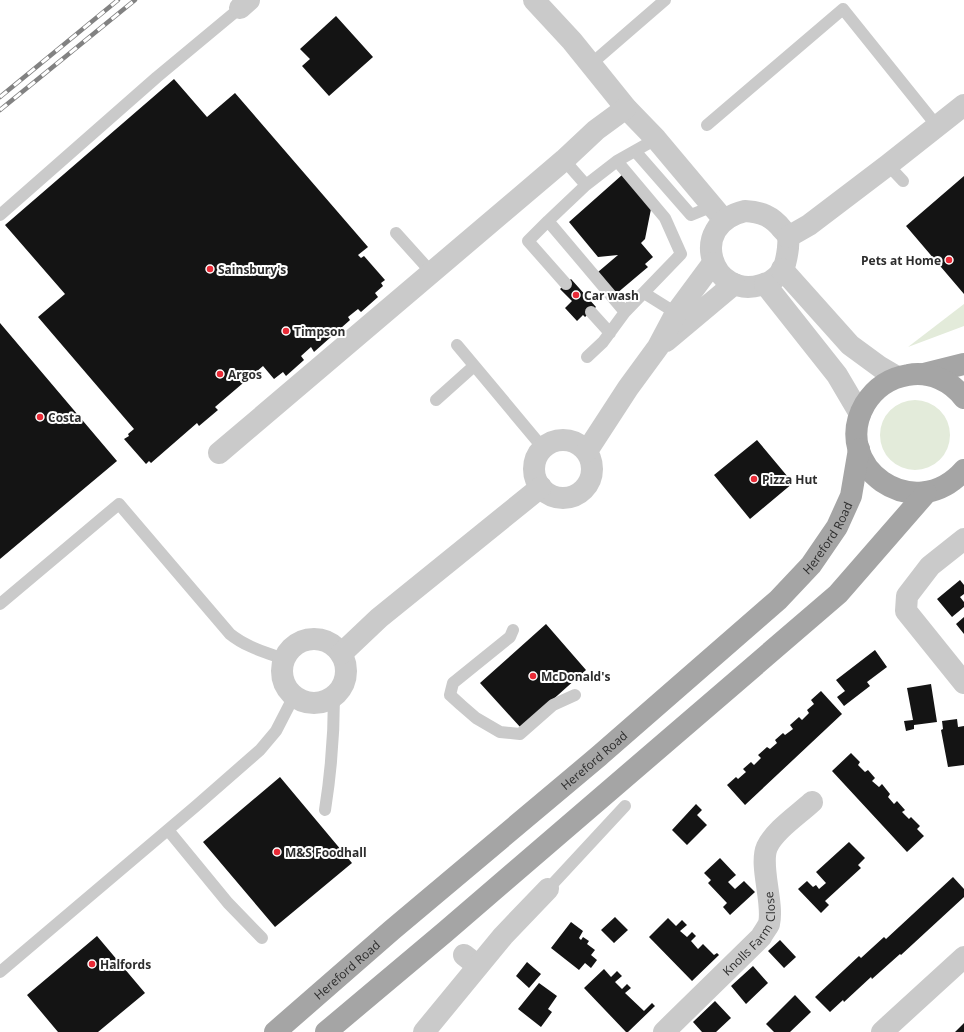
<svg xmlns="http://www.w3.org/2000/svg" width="964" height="1032" font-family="'Open Sans',sans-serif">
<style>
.green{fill:#e3ebda}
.building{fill:#141414}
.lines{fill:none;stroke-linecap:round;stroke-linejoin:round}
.service{stroke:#cacaca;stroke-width:12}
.minor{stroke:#cacaca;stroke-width:22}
.primary{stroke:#a5a5a5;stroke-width:22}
.rail-casing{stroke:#828282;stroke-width:4.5}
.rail{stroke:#fff;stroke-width:3;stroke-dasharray:9;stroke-linecap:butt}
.poi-dot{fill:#e92b37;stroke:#fff;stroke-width:1.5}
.labels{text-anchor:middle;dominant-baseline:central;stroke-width:4;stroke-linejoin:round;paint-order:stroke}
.poi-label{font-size:12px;font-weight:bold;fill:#2d2d2d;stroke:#fff;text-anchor:start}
.street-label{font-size:12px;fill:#2d2d2d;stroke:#fff}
</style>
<rect width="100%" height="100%" fill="#fff"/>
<path class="green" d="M964,304V326L908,347Z
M880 435a35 35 0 1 1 70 0a35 35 0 1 1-70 0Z"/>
<path class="building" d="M336,16L373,57L329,96L302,66L310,59L300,49Z
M174,79L207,117L235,93L368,247L358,255L361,258L364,256L385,280L381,283L383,286L375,293L378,297L361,312L358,309L348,317L350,320L314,352L311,347L301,356L304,360L286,376L283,372L274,379L263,366L215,407L218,410L199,426L197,423L151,463L149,461L146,464L124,439L129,436L128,434L134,429L38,317L65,294L5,225Z
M622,175L651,209L645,239L641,243L653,257L645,264L648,267L616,294L598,272L618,255L598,257L569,222Z
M964,176V294L906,226Z
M571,279L596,307L585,317L583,315L577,321L565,308L572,301L560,289Z
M0,323L117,461L0,559Z
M757,440L793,483L750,519L714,475Z
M960,580L964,585V594L960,597L964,602V607L952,617L937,599Z
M964,617V634L956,624Z
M546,624L586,670L521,728L480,683Z
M875,650L887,667L867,682L870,686L844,706L837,697L845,691L836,680Z
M931,684L937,722L914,725V729L906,731L904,721L913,720L907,688Z
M821,691L842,714L745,805L727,785L736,777L738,779L746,772L743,769L751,762L754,765L761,758L758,755L767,747L770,749L777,743L775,740L783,733L785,735L793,729L790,725L799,717L802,720L809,713L807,710L814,704L811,700Z
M957,719L958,727L964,726V765L948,767L941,730L943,729L942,721Z
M851,753L860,762L858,765L865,772L868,770L875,778L872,781L879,787L882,784L890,794L888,797L894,804L897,801L905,810L902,812L909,819L911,817L920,826L917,829L924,836L907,852L832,771Z
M280,777L352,863L275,927L203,842Z
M696,804L702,810L697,815L707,825L687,845L672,830Z
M849,842L865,858L858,865L861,868L825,901L829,905L821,913L798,889L807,881L813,887L816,885L819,889L826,883L816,872Z
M720,858L736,875L728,882L735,889L744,881L755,892L730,915L723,907L727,903L708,883L711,880L704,873Z
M953,877L964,889V897L901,955L900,954L872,979L871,977L844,1002L843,1000L830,1012L815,997L859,956L861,958L884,937L886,939Z
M615,917L628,930L614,943L601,930Z
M668,918L676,926L682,920L687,925L680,931L687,937L692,932L696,936L691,941L698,949L703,944L714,955L717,953L719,955L692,981L649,937Z
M571,922L583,931L579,938L581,940L583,937L589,941L587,944L595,950L591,955L597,960L591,968L585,963L579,970L551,948Z
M97,936L145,993L98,1032H58L27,995Z
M780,940L796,957L784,968L768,951Z
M527,962L541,974L529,988L516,976Z
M753,966L768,983L746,1004L731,986Z
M604,969L611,977L617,971L622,976L615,982L622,989L627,984L631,988L625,993L644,1011L652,1003L655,1006L628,1032H626L584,988Z
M539,983L557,996L548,1009L552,1012L541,1027L518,1009Z
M795,995L811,1012L790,1032H774L766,1024Z
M715,1001L731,1018L716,1032H702L693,1022Z
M964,1023V1032H955Z"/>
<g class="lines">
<path class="service" d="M591,64L665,0
M707,125L843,9L937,126
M635,151L691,215L713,206
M564,160L586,185
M617,161L586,185L548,221L625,312
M888,165L903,181
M0,215L157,77L240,8
M548,221L528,241L566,284
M396,233L432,273
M644,293L676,313
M591,312L610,333
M457,345L543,448
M587,357L603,342L625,312L681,254L665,218L617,161L656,139
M436,400L474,366
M0,604L119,504L230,634C246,647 265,652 284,659
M513,630L510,637L453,683L450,695L461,705L476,718L500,732L520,734L553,705L575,695
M325,810C331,772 334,734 334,696
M168,830L228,903L262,938
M548,889L625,806
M0,972L196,806L260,750L276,731L294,696"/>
<g class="minor">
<path d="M534,0L572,41L626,108L656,139L724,220"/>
<path d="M240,8L249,0"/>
<path d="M745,211C761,212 772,216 782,229C784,231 787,234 788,236C789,239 788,245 788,248C787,256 786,263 783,269C778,277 770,283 761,285C712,300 686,225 745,211Z"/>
<path d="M788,237L809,225L888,165L964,105"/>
<path d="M782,269L850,345L880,367L897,377"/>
<path d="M765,284L837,375L860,414"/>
<path d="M666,341L734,284"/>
<circle cx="563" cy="469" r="29"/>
<path d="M587,451L628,388L658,347L676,313L713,263"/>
<path d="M219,453L564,160L596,130L626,108"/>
<path d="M964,539L930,566L907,596L906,611L964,683"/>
<circle cx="314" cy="671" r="32"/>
<path d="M341,654L379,618L541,487"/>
<path d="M464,955L478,966"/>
<path d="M424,1032L503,936L548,889"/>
<path id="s1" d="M664,1032L761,937C763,933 767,928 769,924C774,903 759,865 767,847C775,830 798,815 812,802"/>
<path d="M882,1032L964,957"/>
</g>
<g class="primary">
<path d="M924,374L964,364"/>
<path d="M964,398C951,381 930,371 908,375C889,378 875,388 865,404C829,466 914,527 964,470"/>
<path id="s2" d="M275,1032L392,930L599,756L778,600L811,565L837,527L851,496L859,449"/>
<path d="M326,1032L445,932L838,594L926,493"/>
</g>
<g class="rail-casing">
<path id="rail" d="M0,97L118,0
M0,110L135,0"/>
</g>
<use href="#rail" class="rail"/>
</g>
<g class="poi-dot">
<circle cx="949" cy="260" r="4"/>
<circle cx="210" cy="269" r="4"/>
<circle cx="576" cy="295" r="4"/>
<circle cx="286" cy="331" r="4"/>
<circle cx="220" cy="374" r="4"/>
<circle cx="40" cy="417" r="4"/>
<circle cx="754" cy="479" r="4"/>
<circle cx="533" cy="676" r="4"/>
<circle cx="277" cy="852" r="4"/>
<circle cx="92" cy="964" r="4"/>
</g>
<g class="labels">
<g class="poi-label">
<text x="941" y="260" text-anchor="end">Pets at Home</text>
<text x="218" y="269">Sainsbury's</text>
<text x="584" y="295">Car wash</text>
<text x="294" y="331">Timpson</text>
<text x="228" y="374">Argos</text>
<text x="48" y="417">Costa</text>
<text x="762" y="479">Pizza Hut</text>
<text x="541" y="676">McDonald's</text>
<text x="285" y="852">M&amp;S Foodhall</text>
<text x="100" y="964">Halfords</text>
</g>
<g class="street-label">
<text stroke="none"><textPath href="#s2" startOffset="743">Hereford Road</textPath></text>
<text stroke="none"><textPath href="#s2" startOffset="419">Hereford Road</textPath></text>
<text stroke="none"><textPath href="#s1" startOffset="134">Knolls Farm Close</textPath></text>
<text stroke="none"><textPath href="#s2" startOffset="95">Hereford Road</textPath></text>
</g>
</g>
</svg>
